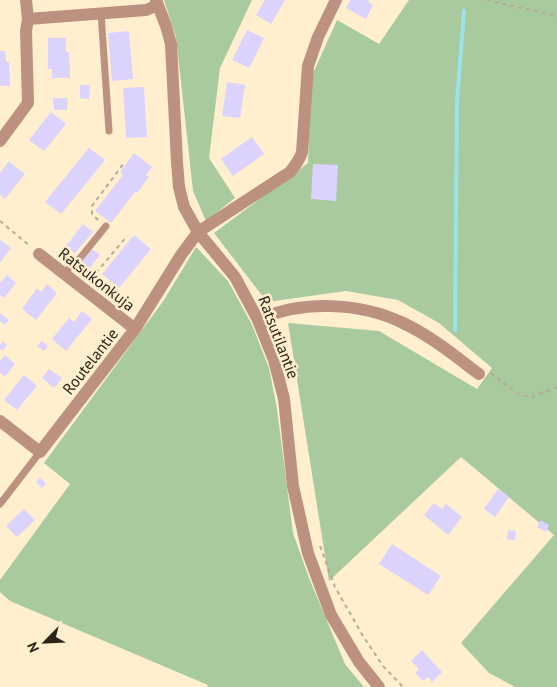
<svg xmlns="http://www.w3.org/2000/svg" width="557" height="687" font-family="'PT Sans',sans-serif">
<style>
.forest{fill:#a8ca9e}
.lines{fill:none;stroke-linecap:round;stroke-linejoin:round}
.stream{stroke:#9ce2eb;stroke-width:4}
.building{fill:#dbd3fd}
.path{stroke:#b7ab91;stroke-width:2;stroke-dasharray:4 4;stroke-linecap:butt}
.service{stroke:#bd9180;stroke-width:7}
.minor{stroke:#bd9180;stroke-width:12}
.labels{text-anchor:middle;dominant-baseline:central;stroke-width:5;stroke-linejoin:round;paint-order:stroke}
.street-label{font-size:16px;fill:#2b2519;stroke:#ffefce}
</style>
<rect width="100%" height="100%" fill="#ffefce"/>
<path class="forest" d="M164,0H252L220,68L209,158L235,198L206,221L193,191L176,37Z
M409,0H557V687H515L489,673L461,643L554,535L461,457L329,581L288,323L379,331L477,389L492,368L439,323L398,300L346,291L267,302L214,233L308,163L311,78L337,20L379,44Z
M196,247L228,281L252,325L269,368L277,409L293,533L309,578L345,664L364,687H207L208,685L10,601L0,592V580L70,484L44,463L164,300Z"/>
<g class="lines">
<path class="stream" d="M455,330L457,101L464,11"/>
</g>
<path class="building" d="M265,0H285L271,24L256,15Z
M350,0H369L368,2L373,5L366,19L346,8Z
M247,30L264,38L249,68L232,60Z
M129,31L133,79L112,81L108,33Z
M48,38H66V52H69L70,78H52V69H48Z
M0,51H5L6,62H9L10,86H0Z
M227,82L245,85L240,118L222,116Z
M80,85H90L89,99L80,98Z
M144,87L147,137L126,138L123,88Z
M53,98H68L67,110H54Z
M51,112L66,124L44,151L29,140Z
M252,137L264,154L233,176L221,159Z
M89,148L105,160L61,214L45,202Z
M134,153L152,167L146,175L149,177L137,193L135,192L111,223L95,211L123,175L120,172Z
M9,161L25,174L5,199L0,195V173Z
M313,164L338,165L336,201L311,199Z
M83,224L93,232L75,253L66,246Z
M134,235L151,249L119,288L102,274Z
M0,240L11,248L0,263Z
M92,249L100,255L86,273L78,267Z
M7,275L16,283L4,298L0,295V283Z
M47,284L57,293L36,320L22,309L37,288L41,292Z
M82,311L92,319L66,351L52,339L69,318L74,322Z
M0,313L9,320L5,325L0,321Z
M3,341L7,345L2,351L0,349V345Z
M42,341L48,346L44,351L37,346Z
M5,355L15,364L5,377L0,373V361Z
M49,369L62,378L54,388L42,378Z
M24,375L37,386L17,410L4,400Z
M40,477L46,484L42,488L36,482Z
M498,489L509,497L495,517L484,509Z
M434,503L442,509L446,504L462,517L448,535L424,515Z
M24,509L35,520L17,537L6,526Z
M541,520L549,525L546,532L537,527Z
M508,530L516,531L515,540L507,539Z
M392,544L441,576L428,595L379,564Z
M422,650L442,672L432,682L428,677L423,681L415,673L419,669L411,661Z"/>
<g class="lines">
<path class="path" d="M487,0L557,16
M98,220L92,214V206L124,163
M0,221L30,246
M91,279L127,236
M277,326L286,355
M491,373L518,394L532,397L557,387
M320,546L335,587L363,636L383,666L403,687"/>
<path class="service" d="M101,13L109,131
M64,273L81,257L106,226
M0,504L40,452"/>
<path class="minor" d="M26,0L28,19
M156,0L166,26L171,44L177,162L179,187L184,207L198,232L235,277L258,320L274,360L284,399L293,486L308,553L331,615L359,662L379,687
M0,141L28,103L26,31L28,19L146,10L158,5
M39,254L135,329
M258,320C301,300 360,302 403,323C431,336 455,356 479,374
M0,421L40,452L135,329L181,255L198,232L290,172C295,165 300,160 302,152L308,66L318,37L336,0"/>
</g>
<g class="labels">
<g class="street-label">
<text transform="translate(97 279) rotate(38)">Ratsukonkuja</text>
<text transform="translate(279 337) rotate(69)">Ratsutilantie</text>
<text transform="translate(90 361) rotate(-52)">Routelantie</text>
</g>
</g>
<g transform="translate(45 642) rotate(246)" stroke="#ffefce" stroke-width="4" paint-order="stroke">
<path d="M0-4L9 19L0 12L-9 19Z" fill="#2b2519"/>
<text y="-8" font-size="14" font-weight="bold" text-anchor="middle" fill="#2b2519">N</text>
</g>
</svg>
